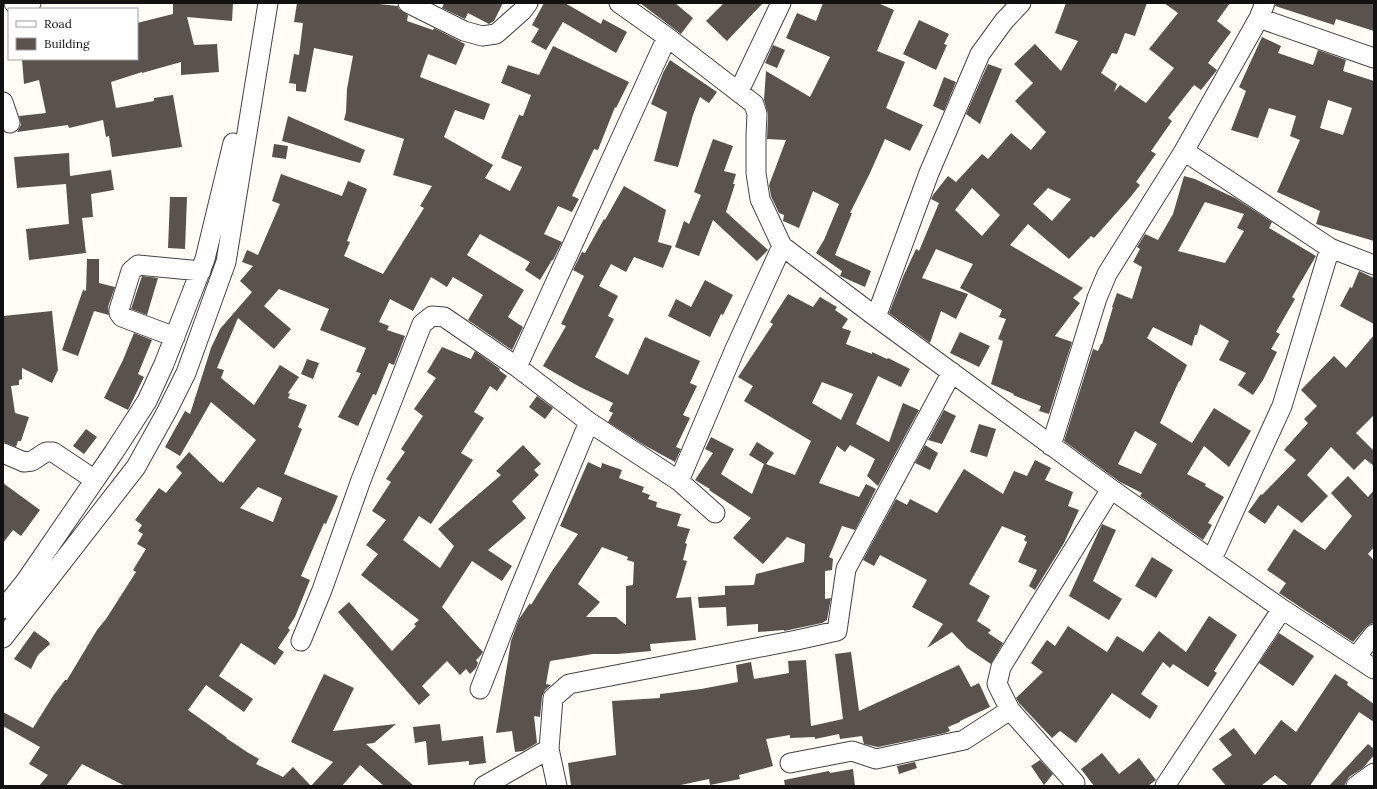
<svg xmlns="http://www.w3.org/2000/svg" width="1377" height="789" font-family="Lora,serif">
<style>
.building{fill:#5a524d;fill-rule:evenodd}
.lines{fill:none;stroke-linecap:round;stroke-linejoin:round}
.minor-casing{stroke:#444;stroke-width:21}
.minor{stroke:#fff;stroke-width:19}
</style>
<rect width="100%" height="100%" fill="#fffdf5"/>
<path class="building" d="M173,3H233L232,21L187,17L194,45L217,44L219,72L181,75V62L142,73V72L111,82L116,108L154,101V98L173,95L182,147L112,157L109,136L106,137L103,120L69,128L68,125L17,132L21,125L19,116L46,113L39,80L24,84L22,59H137V23L173,14Z
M297,3H370L398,6L399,9L408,15L407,21L433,30L434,28L465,44L456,65L428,54L420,77L490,104L484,120L455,110L444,137L493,165L485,178L510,191L522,167L501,158L519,115L523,116L531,95L501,83L508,65L539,75L553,46L629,82L616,108L615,107L598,150L594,149L572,196L579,199L572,212L558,206L544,234L562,242L553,260H552L540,280L525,270L530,262L480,234L467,255L524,290L508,317L523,327L512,350L468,320L483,295L453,277L447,287L431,277L413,311L390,299L379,322L389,326L387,330L405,336L394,365L389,363L376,395L373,394L358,426L338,417L361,373L356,372L366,348L320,330L329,309L279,289L264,306L291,329L274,349L238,318L217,368L224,370L221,378L254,405L280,365L299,377L288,393L290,394L288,398L307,405L298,427L302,429L284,474L338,496L326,524L324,523L301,576L310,580L295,617L288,628L290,630L278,648L284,652L275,665L241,643L219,676L253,699L244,712L206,685L188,710L226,737V738L247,752L259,759L256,764L283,777L293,767L311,786H125L82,764L66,786H39L48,775L29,764L40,747L3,726V712L33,728L53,696L65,680H67L97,630L106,619L136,572L133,570L146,549L137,544L143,534L138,531L142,525L135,520L159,488L166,493L182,473L176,467L189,452L220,482L221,481L223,483L256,440L211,402L180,456L165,447L185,411L190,414L211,348L220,329L252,292L240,281L253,266L242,262L247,250L258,255L280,204L272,201L281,174L342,196L348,181L367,189L347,241L350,242L344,256L383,274L424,208L420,206L432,186L393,175L404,139L344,120L346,112L347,89L353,56L314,48L306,92L296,91V84L289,83L294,54L299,55L303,23L294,22ZM258,487L282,498L273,522L240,508Z
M444,3H503L494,21L489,24L468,13L465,19L442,8Z
M544,3H565L601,24L603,19L627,32L616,53L563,22L546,50L531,42L539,29L532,25Z
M640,3H675L693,18L681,34Z
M724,3H763L727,41L706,21Z
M823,3H878L894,10L877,51L905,62L886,108L923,125L910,151L885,139L870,173L850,213H852L835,255L871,271L865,287L840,276L842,271L816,253L824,240L839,204L813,191L799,228L783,221L784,215L779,213L771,196L769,185L786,140L767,139L768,114L764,100L766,71L810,97L830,57L786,38L797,13L816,21Z
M1066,3H1147L1135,36L1125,33L1117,54L1112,53L1101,73L1117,84L1114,92L1120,85L1146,103L1174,68L1149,49L1178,13L1164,3H1230L1217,21L1231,32L1208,63L1217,70L1201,90L1194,85L1168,118L1172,121L1151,151L1156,154L1136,182L1140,185L1128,200L1094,238L1091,236L1069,259L1028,224L1010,245L1083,288L1073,298L1080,303L1055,336L1072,342L1049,414L1039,411L1041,406L1013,395L1014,394L991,384L1003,341L998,339L1006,319L999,317L1002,310L960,288L973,264L936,249L922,278L968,294L956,319L941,311L930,343L889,313L903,277L916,249L919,251L939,203L931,199L933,195L948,176L956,182L982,154L988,159L1011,133L1031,150L1046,132L1015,101L1033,83L1014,64L1035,44L1061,71L1078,41L1055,33ZM972,188L1000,215L982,236L955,210ZM1048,188L1071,199L1052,221L1033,204Z
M1276,3H1374V31L1336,19L1334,25L1275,6Z
M919,20L949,34L944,44L947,45L936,70L903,54Z
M1262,37L1281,46L1278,53L1313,65L1318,50L1346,60L1343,71L1374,81V241L1316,224L1320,211L1277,192L1300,140L1290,136L1296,116L1269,108L1258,138L1231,130L1246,91L1239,87ZM1328,100L1352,108L1343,135L1320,128Z
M773,45L785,50L777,68L765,63Z
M670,60L717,92L709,103L700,97L693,115L678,167L654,161L667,112L651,104L663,73Z
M988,64L1002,69L980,124L966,114Z
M944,77L956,82L944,111L933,106Z
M288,116L365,150L360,163L282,141Z
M713,139L733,146L724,171L736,174L733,184H735L726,212L768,250L757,261L713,220L699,256L675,247L684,221L689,224L701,195L694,192Z
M274,144L288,146L286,159L272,157Z
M69,153L70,176L111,170L114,190L91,194L93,217L82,218L86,253L29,260L26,229L69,224L66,184L17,188L14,157Z
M1184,176L1195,179L1235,198L1272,222L1269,228L1316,256L1292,297L1295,299L1276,332L1280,334L1271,349L1277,352L1263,380L1253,395L1238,385L1246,373L1219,360L1229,341L1200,324L1197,335H1195L1192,346L1153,327L1147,338L1187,365L1180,381H1179L1160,423L1192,443L1214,408L1251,431L1229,467L1204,446L1187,474L1206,484L1205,486L1224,497L1208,523L1212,525L1203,540L1140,496L1142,493L1120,482L1064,441L1093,349L1098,351L1101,344H1102L1113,307H1112L1117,293L1132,299L1142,267L1133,262L1140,249L1137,247L1145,234L1158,240L1173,214ZM1205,202L1244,214L1237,228L1244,231L1225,263L1178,251ZM1135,431L1157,444L1141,474L1118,464Z
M624,186L666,210L658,242L672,246L663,268L634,257L626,272L611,264L599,286L618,296L608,316L614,319L595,357L628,375L645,337L700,361L690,383L697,386L683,415L690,418L676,447L681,449L675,462L644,445L608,422L613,413L609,411L613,403L580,387L543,366L566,326L561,324L584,276L573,270L582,252L585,253L604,219L605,220Z
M170,197H187L185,249L168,248Z
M87,259H99V283L115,287L108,307L109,315L94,311L78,356L62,350L83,290L86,291Z
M1359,271L1374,278V324L1340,306L1350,287L1352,288Z
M142,276L158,278L147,315L131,309Z
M705,280L733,295L723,315L721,314L710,337L668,316L676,299L691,307Z
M788,294L813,307L820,297L837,307L835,310L848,319L842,328L851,331L846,344L872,354V352L887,359L888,358L910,369L901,387L878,376L856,424L889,442L903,403L919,410L878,486L867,476L875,459L850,445L845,452L837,446L819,483L859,497L866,484L876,489L855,530L842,526L829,557L833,559L832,570L825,571V599L831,598L827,620L822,623L784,631V630L758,632V624L727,626L726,607L699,608L698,597L725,595V586L754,585L756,574L804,562L805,544L787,537L763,564L733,538L751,518L709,490L710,489L695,480L713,453L705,449L711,437L734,449L721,474L752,494L764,464L749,455L757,442L774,453L766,464L795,475L811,441L744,401L753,386L738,377L773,324L770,322ZM822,382L853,394L841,420L812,403Z
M52,311L58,370L52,383L22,368V379L19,380V385L11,386L15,413L29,417L21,441H18L16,447L3,442V316Z
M960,332L990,346L979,367L950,353Z
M134,333L152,340L138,374L144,377L128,410L104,398L123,360Z
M1374,335V415L1356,433L1374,451V466L1365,459L1354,470L1331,447L1307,475L1328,496L1302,523L1278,505L1265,524L1248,512L1261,494L1262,495L1296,460L1284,450L1308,423L1304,419L1317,406L1301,390L1334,356L1346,368Z
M442,347L471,359L475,351L500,369L499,370L507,376L497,391L490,386L474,412L484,418L461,453L473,460L431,524L419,516L403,540L440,568L454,546L438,529L501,475L496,471L523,445L541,464L534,470L539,475L512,501L526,518L488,550L512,566L502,581L472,561L442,607L483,652L481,655L476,660L478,663L476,668L470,674L466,669L460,675L447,661L422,686L430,695L419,705L338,612L349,602L392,651L416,626L414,624L419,620L361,575L378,554L366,545L386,520L372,511L391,482L386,479L405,452L401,449L423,416L414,409L436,378L427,372Z
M307,359L319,363L313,379L301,374Z
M537,396L553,408L545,419L529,407Z
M944,410L956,416L942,444L928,440Z
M979,424L996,429L987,457L970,452Z
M86,429L97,437L84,454L73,446Z
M925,445L938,453L930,470L915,463Z
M1035,460L1051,468L1045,480L1073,492L1068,506L1079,510L1064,543L1035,590L1029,586L1037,570L1018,562L1027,542L1024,540L1026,536L1002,526L969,584L990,596L977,621L991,630L988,633L1003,643L991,664L967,648L952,632L927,648L943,624L912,607L927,580L880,555L874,566L863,560L896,499L907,505L910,499L937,513L964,469L1003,494L1014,471L1027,476Z
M588,462L601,468L602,463L622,470L619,478L644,487L642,492L650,495L648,499L657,502L656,507L681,514L677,526L690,529L685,543L687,544L683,560L687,561L676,598L691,597L696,640L650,644L651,651L618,654H593L550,661L546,684L551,685L545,690L542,697L540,717L534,716L537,743L523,751L515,752L512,731L496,733L511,641L519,619L530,603L531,605L552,571L578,534L560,526ZM602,547L628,557L627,560L634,562L633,585L626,586V625L616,617H586L600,602L578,584Z
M1348,476L1368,497L1374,490V547L1368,554L1374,560V623L1370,624L1366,627L1353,642L1279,593L1286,583L1267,570L1294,529L1325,550L1352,516L1331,493Z
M3,483L40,510L21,536L13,530L3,543Z
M1102,524L1116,530L1093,581L1122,599L1109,620L1069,596Z
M1152,557L1173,570L1156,598L1135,586Z
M1209,616L1237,635L1214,671L1217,673L1208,687L1173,664L1170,668L1163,662L1141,694L1158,706L1150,719L1112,693L1076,743L1060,731L1052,738L1019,703L1016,698L1043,672L1031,663L1047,640L1055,646L1068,626L1107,652L1117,636L1143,652L1159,631L1186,652Z
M34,631L48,641L50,644L38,655L31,669L14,659Z
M1279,633L1314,656L1293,686L1259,663Z
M851,652L859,711L959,665L971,687L979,683L990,707L960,721V722L948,727L950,731L945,733L878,747L864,744L862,736L840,739L839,734L815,739V737L790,738V735L766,739L773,766L739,775L740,779L710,785L709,779L676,786H571L568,763L616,755L612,701L660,698V694L701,689L738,682L736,665L751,662L754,679L789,673L788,661L806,660L811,726L843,719L835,654Z
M324,674L354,688L333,731L396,724L374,743L366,744L414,786H384L360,765L342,786H311L333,762L291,742Z
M1335,674L1348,682L1347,685L1374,704V722L1359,712L1310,786H1289L1275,775L1261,786H1226L1212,769L1232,755L1219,739L1234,728L1255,755L1281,720L1296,732Z
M440,724L442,741L483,736L486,763L469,765V761L428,765L426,741L415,743L413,727Z
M1368,744L1374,749V755L1363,768L1349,777L1344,786H1329Z
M1102,753L1119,774L1139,758L1156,780L1148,786H1094L1081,769Z
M1040,760L1053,774L1044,785L1031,766Z
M915,762L917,768L899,774L897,766Z
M853,769L855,786H785L784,780L829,771L830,773Z"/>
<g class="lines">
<g class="minor-casing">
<path id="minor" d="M14,3C19,8 25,5 31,3
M408,3L464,31L482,36L496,34L522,11L528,3
M619,3L667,37L754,104L757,114L756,135V173L760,199L782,246L876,317L1111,489L1282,609L1374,669
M1259,18L1374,58
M739,91L781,3
M3,102L10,123
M1184,151L1330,248L1374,265
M876,317L929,173L980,54L1004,21L1021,3
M175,337L122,317L119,313V310L131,271L138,265L201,271
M517,367L667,37
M1051,446L1097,298L1107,274L1184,151L1259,18L1265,3
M3,453L24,462L32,461L46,452H53L95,480
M679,481L735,349L782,246
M1212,559L1282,406L1330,248
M3,609L25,582L114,452L147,401L164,364L205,259L233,143
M3,638L136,467L167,411L186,373L226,262L268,3
M301,641L322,590L361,480L422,324L432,316L444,317L517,367L589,422L679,481L715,513
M1356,657L1374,634
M480,689L517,595L589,422
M549,749L557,786
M790,763L852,751L876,759L964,740L1010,710
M1075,783L1010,710L997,684L1001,667L1111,489
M484,786L549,749L553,698L569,684L797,640L837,631L846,569L952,372
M1165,786L1282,609
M1356,786L1374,773"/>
</g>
<use href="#minor" class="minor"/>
</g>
<rect width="1377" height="789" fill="none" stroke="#111111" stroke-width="8"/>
<rect x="8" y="8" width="130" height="52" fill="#ffffff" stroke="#a0a0a0"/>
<rect x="16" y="21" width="20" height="6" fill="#ffffff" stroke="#a0a0a0"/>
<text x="44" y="28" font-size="12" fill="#111111">Road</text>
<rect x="16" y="38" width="20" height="12" fill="#5a524d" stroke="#a0a0a0"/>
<text x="44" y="48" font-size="12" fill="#111111">Building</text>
</svg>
